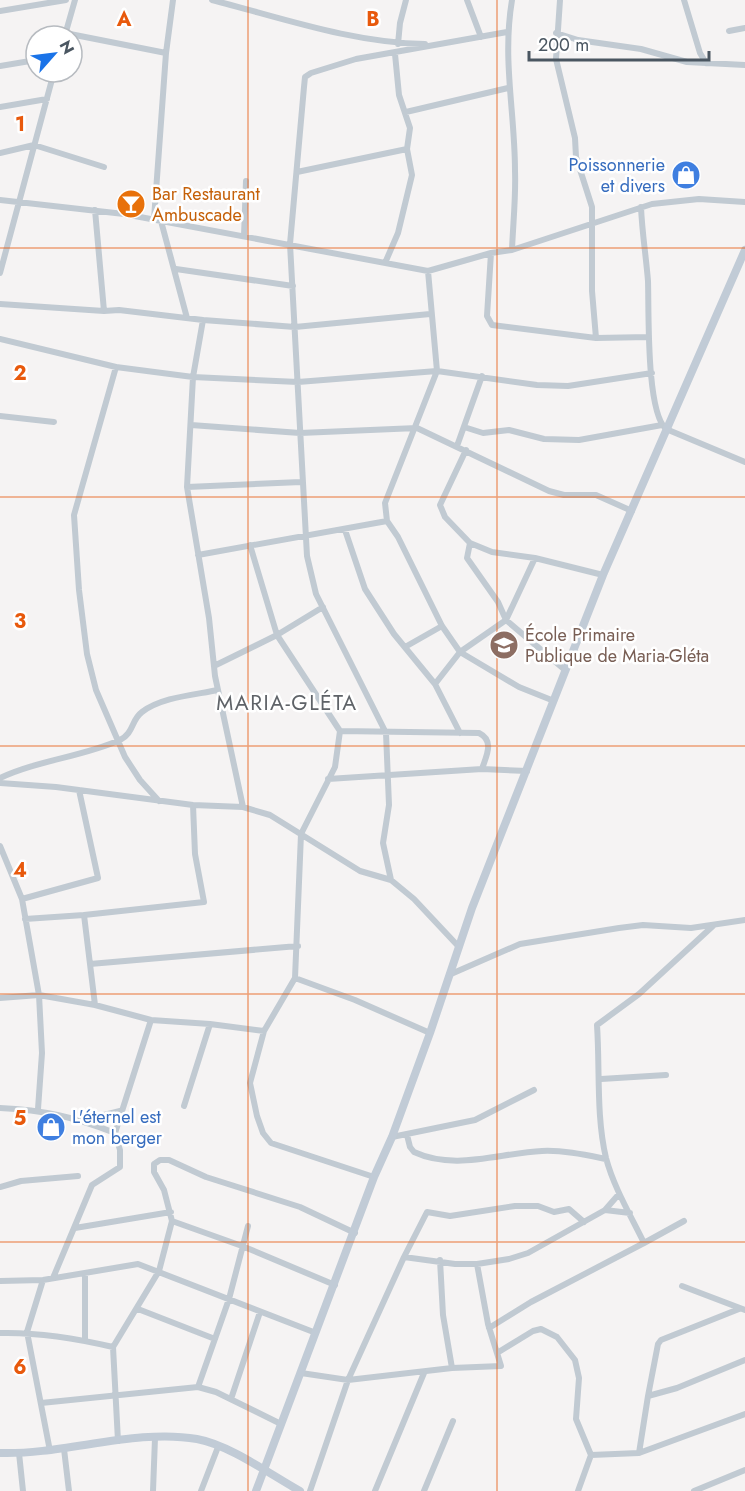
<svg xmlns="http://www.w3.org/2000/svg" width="745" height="1491" font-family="Jost,sans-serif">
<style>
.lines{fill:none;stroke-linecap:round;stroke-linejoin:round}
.street{stroke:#c1cad2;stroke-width:6}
.secondary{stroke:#c1cbd6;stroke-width:8}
.grid{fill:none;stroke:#e8590c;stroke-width:1.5;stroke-opacity:0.55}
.labels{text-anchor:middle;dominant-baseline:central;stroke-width:5;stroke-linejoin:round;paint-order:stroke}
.shop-label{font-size:18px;fill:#366cbe;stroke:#fff;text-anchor:end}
.food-label{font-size:18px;fill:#c56008;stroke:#fff;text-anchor:start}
.education-label{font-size:18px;fill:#785e54;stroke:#fff;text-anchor:start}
.quarter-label{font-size:21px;letter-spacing:1.5px;fill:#5f6368;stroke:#fff}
.grid-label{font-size:20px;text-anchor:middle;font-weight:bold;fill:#e8590c;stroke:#fff;stroke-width:5;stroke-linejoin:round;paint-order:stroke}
</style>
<rect width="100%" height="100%" fill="#f5f3f3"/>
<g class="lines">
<path class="street" d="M212,0C282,18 353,43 425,44
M467,0L481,37
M560,0L556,59L575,138L576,157L592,207V291L596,338
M684,0L700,53L706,63
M0,11L66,0
M729,31L745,28
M65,33L166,53
M556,33L578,40L641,49L687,62L745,65
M65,35L75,0
M398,44L400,23L406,0
M0,66L36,60
M0,107L47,99
M406,112L508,88
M0,153L34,145L104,167
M297,172L407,149
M0,200L124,214L428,271L491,253L512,250L652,204L699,199L745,202
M641,207C642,232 646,256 648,281C649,310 646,412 666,429L745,462
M95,210L104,311
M154,219L166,53L173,0
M161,221L187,318
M244,236L246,181
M512,250C513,224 516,197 515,171C515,112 502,60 512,0
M491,253L487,316L492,325L596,338L649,337
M385,263L398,233L412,175L407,149L410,128L399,95L395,54
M176,269L293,286
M428,271L437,371L385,503L387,521L398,537L442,626L460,652L519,687L554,701
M0,273L54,72
M0,304L104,311L119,310L203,320L295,327L430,314
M203,320L193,377L187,487L209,618L215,676L243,807
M0,339L116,367L193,377L298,382L437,371L537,385L568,386L652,373
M116,367L74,515L79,590L87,654L96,690L125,757L140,780L159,801
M0,416L54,422
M191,425L300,433L417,428L549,491L564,495H596L632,511
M464,427L483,433L509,430L544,439L579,440L662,425
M457,446L482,376
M466,450L440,505L445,517L470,543L467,558L498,602L506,620L565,670
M187,487L301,482
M345,530L365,589L394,634L435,684L460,733
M470,543L492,552L535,558L603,575
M250,545L277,635L340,731L335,767L301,834L295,978L264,1031L250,1083L257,1116L263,1133L271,1143L374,1177
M198,555L387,521
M405,647L442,626
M214,666L277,635L323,607
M435,684L460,652L506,620L535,558
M340,731L479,733C495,741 486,756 482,769
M0,778C38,760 82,757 120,740C134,733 131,720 142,712C162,697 194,695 218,690
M328,779L482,769L527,771
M0,783L56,787L193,805L243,807L270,815L360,871L391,880L414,899L459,947
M0,846L22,899L39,995L42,1053L38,1109
M391,880L383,843L389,805L386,733L316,594L307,556L290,244L304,87L305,77L311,73L356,59L507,32
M22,899L98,878L79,790
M84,915L95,1005
M25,919L84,915L204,902L195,854L193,805
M90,964L298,946
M451,974L520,944L619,928L643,925L691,928L745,920
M295,978L355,1000L430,1033
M0,998L39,995L95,1005L151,1020L210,1024L264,1031
M601,1079L666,1075
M184,1106L210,1024
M0,1108C43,1110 75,1117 115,1133
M84,1120L120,1111
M407,1135L410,1147L414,1152C455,1171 499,1153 542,1151C563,1150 586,1155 606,1159
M392,1137L475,1120L534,1090
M0,1187L21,1181L78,1176
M605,1210L619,1194
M172,1221L242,1246L335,1285
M75,1228L171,1212
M644,1243L684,1221
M404,1257L427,1212L450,1216L515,1206H538L554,1212L569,1209L584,1222
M440,1260L443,1315L452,1368
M53,1278L92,1185L120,1167V1150L115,1133L151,1020
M43,1280L27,1332L50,1451
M0,1281L43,1280L138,1264L316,1333
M682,1286L745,1310
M138,1309L215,1339
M489,1328L531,1302L644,1243C631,1216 614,1188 606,1158C596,1116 600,1069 597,1025L639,994L714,925
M0,1333C39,1332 75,1338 113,1347
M85,1339V1273
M497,1353L533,1331L541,1329L557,1337L575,1360L579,1378L576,1419L591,1455L578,1491
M301,1373L348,1380L452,1368L501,1366L488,1324L477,1264
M198,1387L229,1299L248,1226
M648,1396L658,1344L661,1340L739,1309
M231,1399L260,1312
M41,1403L198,1387L216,1392L281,1424
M118,1441L113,1347L159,1271L172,1221L164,1190L154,1172V1164L160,1160H169L206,1177L300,1207L355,1233
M64,1449L69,1491
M19,1453L23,1491
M639,1453L648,1396L677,1388L745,1360
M591,1455L639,1453L745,1414
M153,1491L155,1438
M201,1491L218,1447
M310,1491L348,1380L404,1257L455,1264H477L509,1259L528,1253L605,1210L630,1213
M375,1491L424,1373
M424,1491L453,1421
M694,1491L745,1470"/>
<path class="secondary" d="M0,1453C64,1455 136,1428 197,1439C230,1445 271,1475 300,1491
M256,1491L374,1177L392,1137L430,1033L472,908L603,575L745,250"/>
</g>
<path class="grid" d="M248,0V1491M497,0V1491M0,248H745M0,497H745M0,746H745M0,994H745M0,1242H745"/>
<defs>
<g id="shop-disc" transform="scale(1.5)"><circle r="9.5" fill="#3f7fe0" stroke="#fff"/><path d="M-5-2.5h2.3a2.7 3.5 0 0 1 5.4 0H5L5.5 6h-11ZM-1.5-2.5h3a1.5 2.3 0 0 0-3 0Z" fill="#fff"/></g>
<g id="bar-disc" transform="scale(1.5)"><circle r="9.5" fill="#e8710a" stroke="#fff"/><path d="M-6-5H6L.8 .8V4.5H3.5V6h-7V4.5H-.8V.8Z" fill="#fff"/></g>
<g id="school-disc" transform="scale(1.5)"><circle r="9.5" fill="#8d6e63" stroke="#fff"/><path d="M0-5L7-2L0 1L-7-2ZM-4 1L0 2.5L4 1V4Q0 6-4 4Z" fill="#fff"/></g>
</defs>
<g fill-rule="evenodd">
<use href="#shop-disc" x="686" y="175"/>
<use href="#bar-disc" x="131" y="204"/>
<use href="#school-disc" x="504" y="645"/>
<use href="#shop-disc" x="51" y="1127"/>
</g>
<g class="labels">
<g class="shop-label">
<text x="665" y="165">Poissonnerie<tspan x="665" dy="21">et divers</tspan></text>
<text x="72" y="1117" text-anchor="start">L'éternel est<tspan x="72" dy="21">mon berger</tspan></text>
</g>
<g class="food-label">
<text x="152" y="194">Bar Restaurant<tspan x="152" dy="21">Ambuscade</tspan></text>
</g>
<g class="education-label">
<text x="525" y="635">École Primaire<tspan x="525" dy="21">Publique de Maria-Gléta</tspan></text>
</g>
<g class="quarter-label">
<text x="287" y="703">MARIA-GLÉTA</text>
</g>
</g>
<g class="grid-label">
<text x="124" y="26">A</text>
<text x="373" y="26">B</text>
<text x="20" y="131">1</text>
<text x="20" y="380">2</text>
<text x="20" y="628">3</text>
<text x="20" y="877">4</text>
<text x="20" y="1125">5</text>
<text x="20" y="1374">6</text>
</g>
<g transform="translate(54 54) rotate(62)"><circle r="28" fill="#ffffff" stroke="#b7bbc0" stroke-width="1.5"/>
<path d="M0-4.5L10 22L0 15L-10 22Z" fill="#1a73e8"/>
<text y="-9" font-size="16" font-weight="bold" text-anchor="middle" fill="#4a5661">N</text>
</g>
<path d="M529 51v9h180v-9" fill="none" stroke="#4a5661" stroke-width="3"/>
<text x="538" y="51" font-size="18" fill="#4a5661" stroke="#ffffff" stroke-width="4.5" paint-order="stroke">200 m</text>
</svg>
